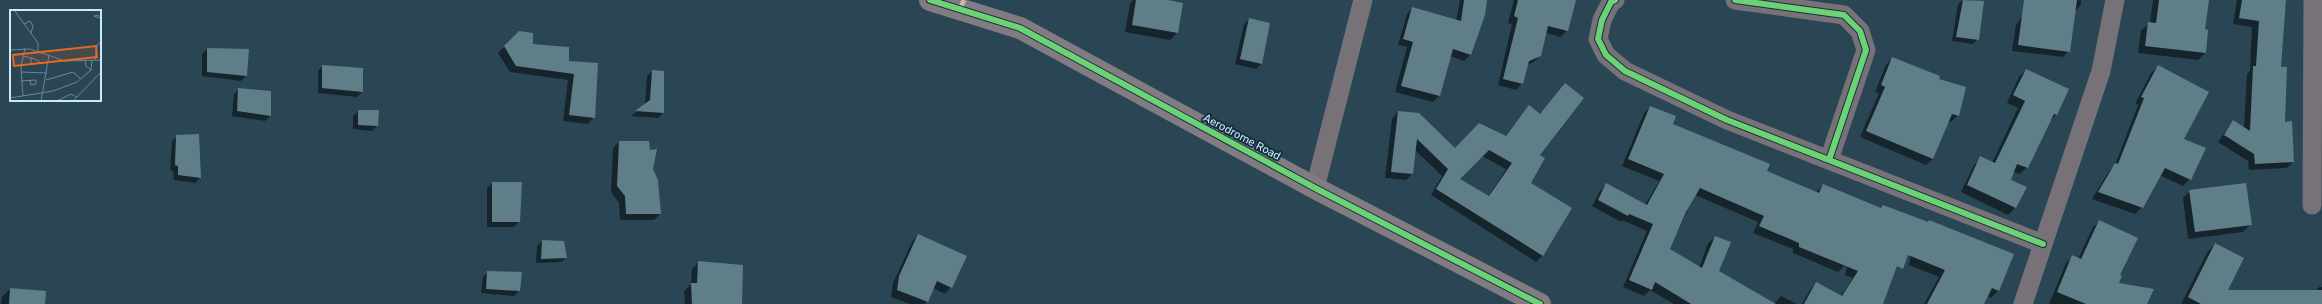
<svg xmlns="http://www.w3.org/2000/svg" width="2322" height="304" font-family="Rubik,sans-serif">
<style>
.shadow{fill:#0007;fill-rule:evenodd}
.building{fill:#607e87;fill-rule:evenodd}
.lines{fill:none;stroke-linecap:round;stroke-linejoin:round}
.street{stroke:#767278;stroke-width:19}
.secondary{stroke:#827c82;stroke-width:22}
.quiet{stroke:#ceb3a9;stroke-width:5;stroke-dasharray:10 5;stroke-linecap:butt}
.cycleway-casing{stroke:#14303e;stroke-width:8}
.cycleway{stroke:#6cd273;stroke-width:6}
.labels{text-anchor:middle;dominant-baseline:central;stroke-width:4;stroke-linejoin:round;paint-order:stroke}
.street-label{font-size:11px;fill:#caebfd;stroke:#14303e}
.inset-road{fill:none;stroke:#6a8898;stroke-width:1}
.view{fill:#e56824;fill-opacity:0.15;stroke:#e56824;stroke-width:2}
.inset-edge{fill:none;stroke:#caebfd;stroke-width:2}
</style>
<rect width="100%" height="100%" fill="#2a4654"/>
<path class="shadow" d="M1133,0H1162L1177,33L1170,40L1125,32L1130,3Z
M1460,0H1486L1484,14L1470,55L1464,61L1450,56L1439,96L1433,102L1395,92L1407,47L1398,45L1407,14L1412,8L1456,21Z
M1514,0H1570L1567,30L1561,37L1546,33L1540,56L1534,62L1527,65L1522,83L1516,90L1498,85L1512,24L1508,23Z
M1963,0L1983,2L1978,39L1973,44L1952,41L1958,4Z
M2033,0H2081V5L2075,11L2069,51L2063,57L2012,51L2016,25Z
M2153,0H2208L2204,30L2205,53L2198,60L2138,53L2141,30L2150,24Z
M2237,0H2285L2280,68L2284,123L2293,162L2287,168L2249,170L2248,161L2218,142L2233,121L2244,128L2247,74L2250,71L2252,27L2233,24Z
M1249,19L1269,24L1261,64L1256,69L1235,64L1244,24Z
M519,32L532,45L568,62L597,64L594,117L588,124L563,121L568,80L510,72L498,53Z
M207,49L246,76L241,81L202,76V54Z
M1892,58L1937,80L1958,115L1951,122L1948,121L1933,159L1926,165L1860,137L1879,93L1875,92L1886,65Z
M323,66L362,69V92L357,97L318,93V71Z
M2158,67L2183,139L2190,179L2183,186L2159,175L2142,207L2135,214L2092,199L2109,171L2115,165L2138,105L2135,104L2151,73Z
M2026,70L2056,115L2049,122L2027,167L2020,174L2013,172L2010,180L2015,208L2008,215L1961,192L1974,165L1981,158L1992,163L2018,108L2007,103L2019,77Z
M652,71L663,72V113L658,118L631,116L645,105L647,76Z
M1565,84L1530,184L1571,208L1542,256L1536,262L1431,195L1442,176L1415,150L1412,174L1406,180L1385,178L1392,119L1398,112L1455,149L1505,136L1529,107L1540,115ZM1482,156L1506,169L1488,197L1458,180Z
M239,89L270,116L265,121L232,116L234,94Z
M1651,107L1672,125L1765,172L1816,193L1823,185L1880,209L1883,206L1879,304H1838L1840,297L1853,278L1845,275L1847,267L1844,266L1838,272L1793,253V249L1753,233L1758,222L1695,195L1669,250L1699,268L1708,243L1715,237L1718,272L1774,304L1781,296L1797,304H1674L1650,290L1644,296L1623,287L1647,231L1622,220L1621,222L1592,206L1600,191L1606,185L1645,205L1659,181L1622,166L1644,113Z
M358,111L377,126L372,131L353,129V116Z
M177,136L200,178L195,183L174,180L173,171L170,170L172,141Z
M619,142L652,169L660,214L654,220H620L619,203L611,192L613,148Z
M492,183L519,222L514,227H487V188Z
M2190,191L2250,225L2243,232L2188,239L2183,198Z
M2100,221L2119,276L2117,283L2146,304H2049L2066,263L2072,257L2078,259L2093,227Z
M1915,228L2013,254L1998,291L1991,298L1987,296L1982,304H1924L1939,277L1909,265Z
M918,235L951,287L945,294L933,288L925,304H910L891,297L893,283L912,242Z
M542,241L566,258L561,262L536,263L537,246Z
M2215,244L2219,304H2181L2208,251Z
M699,262L741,304H685L684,291L691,284L692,269Z
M488,272L521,273L519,291L514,296L481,293L483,277Z
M1816,283L1825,304H1802L1810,290Z
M2319,287H2322V304H2230L2315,291Z
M10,289L44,304H1L2,297Z"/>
<path class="building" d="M1136,0H1168L1183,3L1178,33L1132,25Z
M1464,0H1487L1485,15L1471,55L1453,49L1440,96L1401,86L1413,42L1403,39L1412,7L1461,21Z
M1518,0H1576L1568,31L1548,26L1541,56L1529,61L1523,84L1503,79L1518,18L1514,16Z
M1963,0L1984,1L1979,40L1956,37Z
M2024,0H2077L2070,52L2018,45Z
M2159,0H2209L2205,29L2208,30L2206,53L2145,46L2148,22L2156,23Z
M2242,0H2286L2281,67H2287L2285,122L2292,121L2294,162L2255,164L2254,154L2224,135L2233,120L2250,131L2253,66H2256L2259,21L2239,18Z
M1249,18L1270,23L1262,64L1240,59Z
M519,31L533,33V44L569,47V61L598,63L595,118L569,115L574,74L516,66L504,46Z
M207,48L249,49L247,76L207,72Z
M1892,57L1940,76L1939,79L1966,87L1959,116L1952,114L1933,159L1866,131L1885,87L1881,85Z
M322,65L363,68V92L322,88Z
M2158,65L2209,92L2184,139L2206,148L2191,180L2165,168L2143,208L2098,192L2115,163L2118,164L2144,98L2141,97Z
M2026,69L2069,89L2057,115L2054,114L2028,168L2017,164L2011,180L2027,187L2016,208L1967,185L1980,156L1995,163L2025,101L2013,95Z
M652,70L664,71V113L635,111L650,100Z
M1565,83L1584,98L1540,155L1545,158L1531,183L1572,208L1543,256L1436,189L1448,169L1417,139L1413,174L1391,172L1398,111L1419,113L1455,148L1479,123L1506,136L1529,105L1540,114ZM1489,150L1512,163L1489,196L1460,179Z
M238,88L271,91V116L237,111Z
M1650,106L1676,116L1673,124L1770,164L1767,171L1819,193L1823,184L1881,208L1883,205L1928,222L1929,220L2014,254L1999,291L1992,288L1984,304H1927L1945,270L1908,255L1903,269L1897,266L1883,304H1804L1816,282L1842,296L1858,271L1799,247V243L1759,226L1764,216L1700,188L1686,212L1670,249L1702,268L1715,236L1731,242L1719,271L1776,304H1691L1655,282L1652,290L1629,280L1653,224L1629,214L1628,216L1598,200L1606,183L1647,205L1664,174L1628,159Z
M358,110H379L378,126L358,125Z
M199,134L201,178L178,175V166L175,165L176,135Z
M619,141H649L650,150L657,149L653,169L658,180L661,214H626L625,196L617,186Z
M492,182H522L520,222H492Z
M2246,183L2252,225L2195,232L2189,190Z
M2099,220L2138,238L2120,275L2122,276L2119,283L2154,289L2147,304H2086L2057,292L2072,255L2081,259Z
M918,234L967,256L952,288L937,281L928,302L897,290L899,276Z
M542,240L564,241L567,258L541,259Z
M2215,243L2244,258L2228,290H2322V304H2201L2188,297Z
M698,261L743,265L742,304H692L691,283H697Z
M487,271L522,272L520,291L486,289Z
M10,288L46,291L45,304H9Z"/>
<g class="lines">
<path class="street" d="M1615,0L1611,2L1602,20L1598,39L1606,55L1625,71L1727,120L2043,244
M1735,0L1844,15L1860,31L1866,50L1829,160
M1315,188L1363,0
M2312,205L2313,0
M2023,304L2101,71L2115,0"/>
<path class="secondary" d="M930,0L1020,28L1315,188L1540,304"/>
<path class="quiet" d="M960,9L964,0"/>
<g class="cycleway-casing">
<path id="cycleway" d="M930,0L1020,28L1315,188L1540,304
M1615,0L1611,2L1602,20L1598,39L1606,55L1625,71L1727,120L2043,244
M1735,0L1844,15L1860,31L1866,50L1829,160"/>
</g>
<use href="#cycleway" class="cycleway"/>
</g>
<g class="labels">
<g class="street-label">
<text transform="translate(1242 137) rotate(28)">Aerodrome Road</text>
</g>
</g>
<g transform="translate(10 10)">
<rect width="91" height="91" fill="#2a4654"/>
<path class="inset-road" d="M4,0L28,33V41M89,8L84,6L88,5L91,9M14,14L20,11L23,16L21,23M0,40L20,39L55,51L91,50M13,46L25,49L29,51V53L21,54V48M75,50L76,56L81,60M85,50L87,35L91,32M11,62L37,63M36,70L63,62L71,69M11,71L26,70V74L21,75L20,71M13,86L11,57L15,38M0,88L43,81L67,72L81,60L82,50M31,91L39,45M47,91L61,84L67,87M63,91L91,62"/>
<path class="view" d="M86,36L87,47L4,56L3,45Z"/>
<rect width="91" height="91" class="inset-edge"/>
</g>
</svg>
